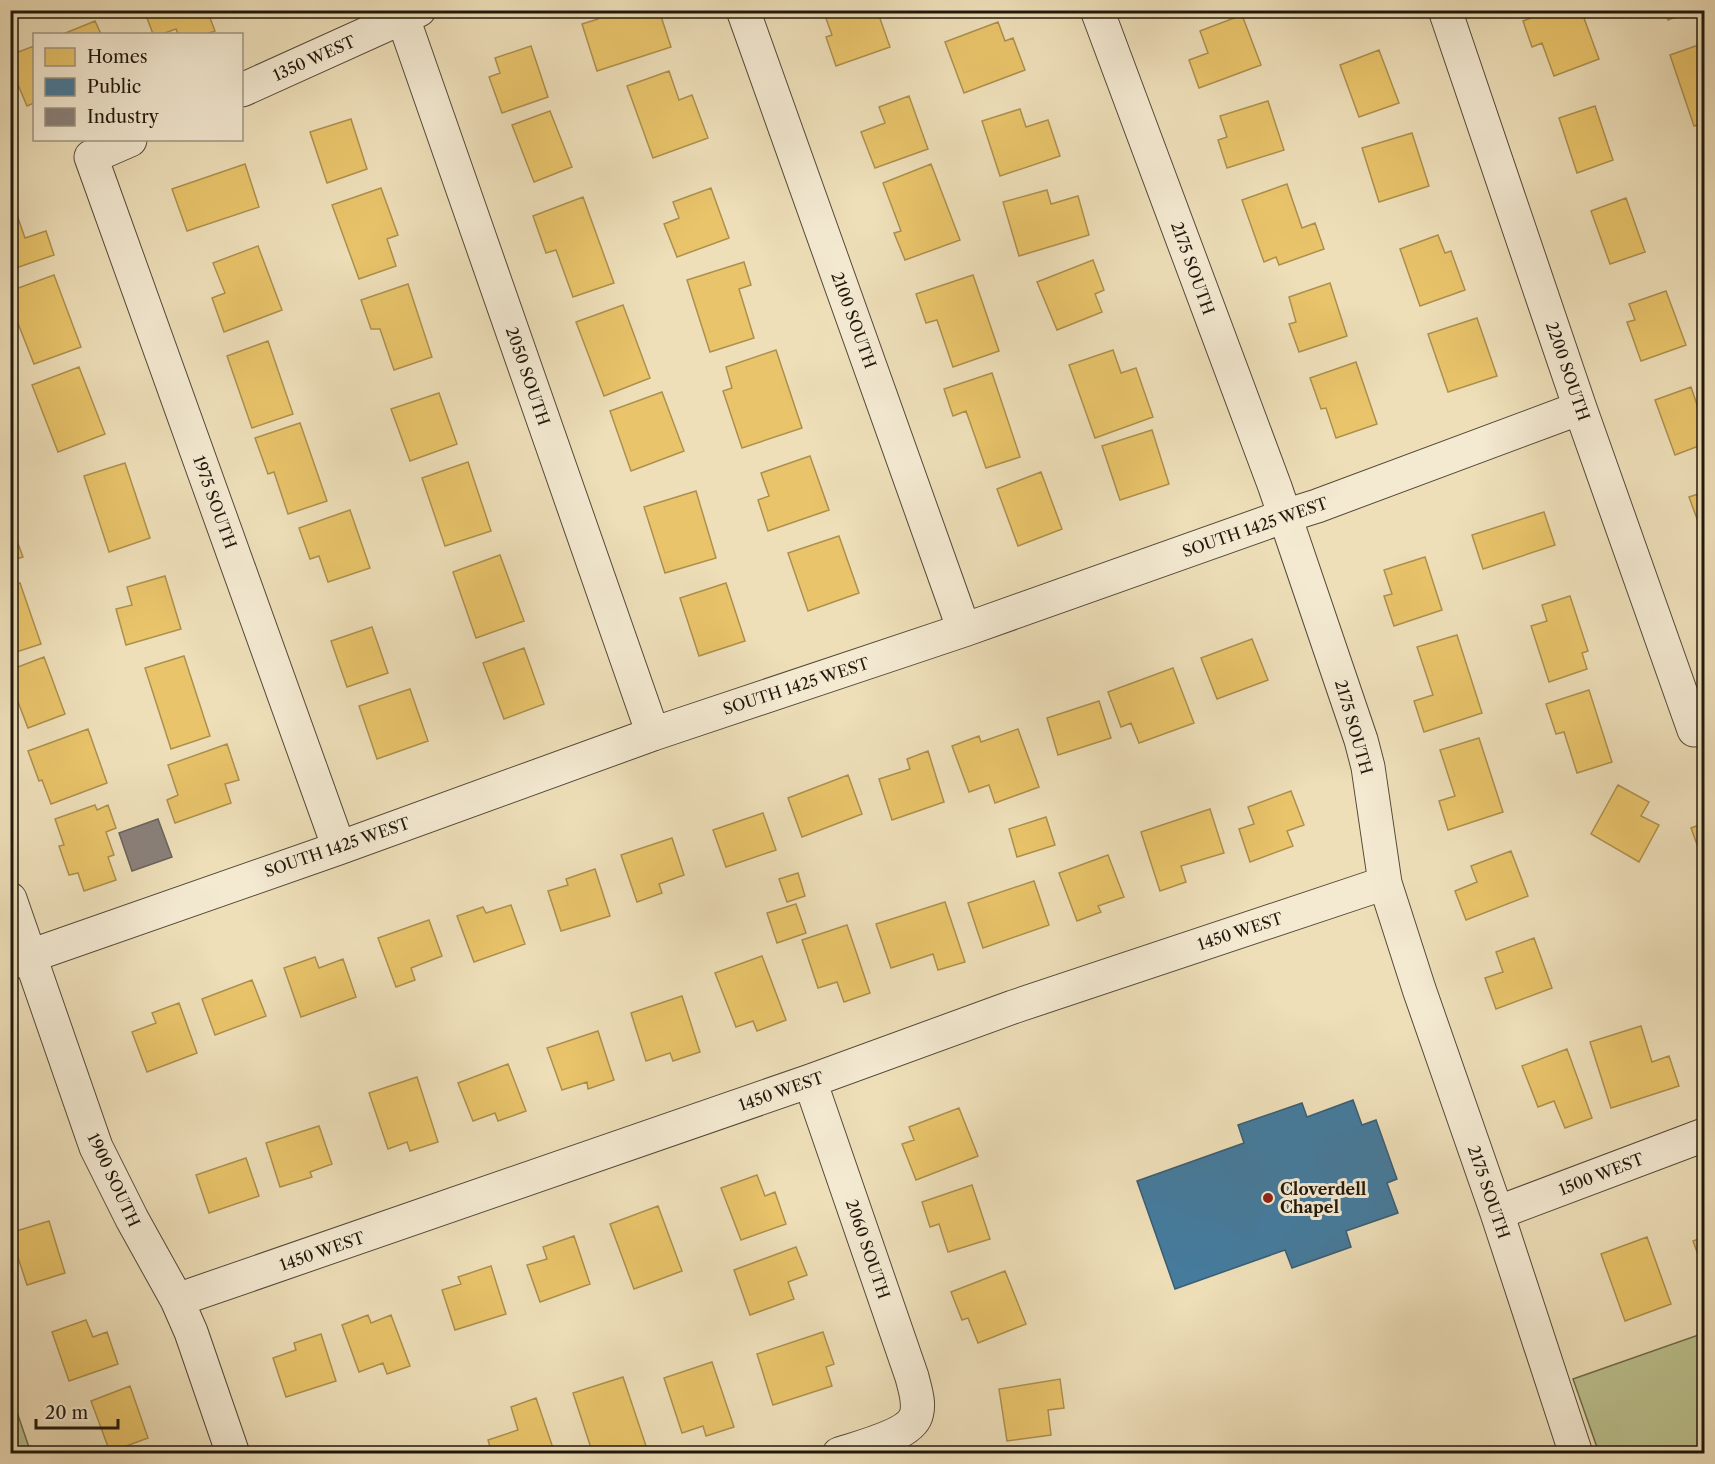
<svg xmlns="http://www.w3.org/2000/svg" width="1715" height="1464" font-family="'Libre Caslon Text',serif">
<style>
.green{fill:#bbc18e;stroke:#6e6c4d;stroke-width:1.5}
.homes{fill:#e9c46a;stroke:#ad904e;stroke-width:1.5}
.public{fill:#457b9d;stroke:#3a5d72;stroke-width:1.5}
.industry{fill:#8a817c;stroke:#6a625a;stroke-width:1.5}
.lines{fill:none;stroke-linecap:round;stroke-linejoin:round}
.minor-casing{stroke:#544a37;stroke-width:35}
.minor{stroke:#f4ead2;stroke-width:33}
.poi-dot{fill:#8f2418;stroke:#f4ead2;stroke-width:2}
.labels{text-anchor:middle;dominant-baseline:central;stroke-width:6;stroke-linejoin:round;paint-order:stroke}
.street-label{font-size:16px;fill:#20180c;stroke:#f4ead2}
.poi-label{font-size:16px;font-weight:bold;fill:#20180c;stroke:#f4ead2;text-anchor:start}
</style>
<rect width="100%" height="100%" fill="#eedfb9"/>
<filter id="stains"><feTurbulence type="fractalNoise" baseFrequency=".00333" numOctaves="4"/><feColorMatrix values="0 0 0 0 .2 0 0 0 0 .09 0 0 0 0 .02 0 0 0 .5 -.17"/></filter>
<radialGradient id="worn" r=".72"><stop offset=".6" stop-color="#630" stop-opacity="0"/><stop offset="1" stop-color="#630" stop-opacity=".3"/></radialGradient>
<path class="green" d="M1704,1333V1453H1599L1573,1379Z
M11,1395L31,1453H11Z"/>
<path class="homes" d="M144,10H207L215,31L206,34H178L176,29L162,34H153Z
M234,10H256L237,18Z
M595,10H659L671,47L597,71L582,24L598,19Z
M823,10H877L890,47L836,66L826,37L832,35Z
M1551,10H1581L1599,59L1554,76L1542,43L1532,47L1523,21Z
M1665,10H1693L1668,20Z
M1242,15L1261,65L1199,88L1189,60L1208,53L1200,31Z
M95,21L101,34H63Z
M998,22L1005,41L1013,38L1025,70L964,93L945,42Z
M1704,43V123L1694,126L1670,55Z
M34,46V103L27,106L10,66V55Z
M531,46L548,97L502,113L489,77L500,73L495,58Z
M1379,50L1399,103L1359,117L1340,65Z
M669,71L679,100L692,95L708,138L653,158L627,86Z
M909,96L928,149L875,168L861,132L885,123L879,107Z
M1268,101L1284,150L1227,168L1218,140L1227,137L1220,116Z
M1595,106L1613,160L1577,173L1559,118Z
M1020,109L1026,127L1048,120L1060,156L1000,176L982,121Z
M550,111L572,167L534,182L512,125Z
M351,119L367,169L327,183L310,132Z
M1412,133L1429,186L1379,202L1362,148Z
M245,164L259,207L187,231L172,189Z
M931,164L960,240L905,260L894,233L901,231L883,183Z
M1287,184L1302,228L1315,223L1324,249L1279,265L1276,257L1264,262L1242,200Z
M381,188L398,235L387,239L396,266L359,279L332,205Z
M711,188L729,238L677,257L664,224L679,218L673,202Z
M1047,190L1051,204L1078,196L1089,235L1019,256L1003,202Z
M10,195L25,238L46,231L54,255L10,270Z
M583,197L614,283L573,297L556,250L546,253L533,216Z
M1626,198L1645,252L1610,264L1591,211Z
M1438,235L1445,253L1451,251L1465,290L1420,306L1400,249Z
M258,246L282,310L224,332L212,298L225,293L213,263Z
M1093,260L1104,290L1095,294L1102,312L1057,330L1037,282Z
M744,262L751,285L739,289L754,338L710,352L687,280Z
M54,275L81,347L34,364L10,303V291Z
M973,275L999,351L953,367L937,320L926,323L916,294Z
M1330,283L1347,336L1299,352L1289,324L1296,322L1289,297Z
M408,284L432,357L394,370L380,329H371L361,300Z
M1666,291L1686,345L1641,361L1627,322L1635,320L1629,304Z
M623,305L650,378L604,396L576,322Z
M1477,318L1497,376L1448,392L1428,334Z
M268,341L293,414L252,428L227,356Z
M776,350L802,428L742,448L723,391L732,388L726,367Z
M1113,350L1121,373L1136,368L1153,417L1095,438L1069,365Z
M1356,362L1377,424L1336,438L1326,408L1321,409L1310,378Z
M79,367L105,434L58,452L32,385Z
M992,373L1020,457L986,468L966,411L953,416L944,389Z
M1691,387L1704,425V444L1675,455L1655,400Z
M662,392L684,451L631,471L610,411Z
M439,393L457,444L410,461L391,409Z
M300,423L327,501L288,514L274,472L268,474L255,438Z
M1152,430L1169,484L1120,500L1102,446Z
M810,456L829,510L768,531L758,500L769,496L761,473Z
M468,462L491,531L445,546L422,478Z
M125,463L150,538L109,552L84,476Z
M1041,472L1062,529L1018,546L997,489Z
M696,491L716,558L665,573L644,507Z
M1704,492V538L1689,497Z
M350,510L370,568L328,582L319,556L310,559L299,528Z
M1544,512L1555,545L1483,569L1472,535Z
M10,522L23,557L10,561Z
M839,536L859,593L808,611L788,553Z
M500,555L524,621L476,638L453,572Z
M1425,557L1442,610L1394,626L1384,596L1392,594L1384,570Z
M165,576L181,629L126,645L116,609L132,605L127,587Z
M20,583L41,644L10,654V586Z
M726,583L745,641L699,656L680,598Z
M1570,596L1588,651L1582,653L1587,669L1549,682L1531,626L1547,621L1542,605Z
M372,627L388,673L347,687L331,641Z
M1457,635L1482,713L1424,732L1414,701L1433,695L1417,647Z
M1252,639L1268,680L1217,699L1201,658Z
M524,648L544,704L504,719L483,663Z
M184,656L210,736L171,749L145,668Z
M44,657L65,714L28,728L10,681V670Z
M1173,668L1194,723L1139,743L1131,723L1121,727L1108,692Z
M410,689L428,741L377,759L359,706Z
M1589,690L1612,762L1577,773L1564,732L1556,734L1546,704Z
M1099,701L1111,738L1058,755L1047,718Z
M88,729L107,783L51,804L42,780L39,781L28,751Z
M1018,729L1039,787L995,803L989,785L969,792L952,746L979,736L981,742Z
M1479,738L1503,812L1448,830L1439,801L1455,796L1440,750Z
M227,744L239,780L225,784L231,803L175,823L167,800L178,795L168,765Z
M928,751L944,802L892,820L879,779L910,769L907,759Z
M848,775L862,814L802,837L788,798Z
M1618,785L1649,802L1641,816L1659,825L1639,862L1591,834Z
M1291,791L1304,825L1287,831L1293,846L1250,862L1239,829L1254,824L1248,807Z
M95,805L97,810L108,805L116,828L106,832L114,855L108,857L116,880L84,891L78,873L69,875L59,846L64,845L55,819Z
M1210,809L1224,853L1181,866L1186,882L1160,891L1141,832Z
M763,813L776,850L726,867L713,830Z
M1046,817L1055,845L1017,857L1009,829Z
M1704,823V861H1703L1691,828Z
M672,838L684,875L659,884L662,893L637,902L621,855Z
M1511,851L1528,896L1466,920L1455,891L1477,882L1471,866Z
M1108,855L1124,897L1098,906L1101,912L1077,921L1059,873Z
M595,869L610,916L561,931L548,891L568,885L566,879Z
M798,873L805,896L787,902L779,879Z
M1034,881L1049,925L983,948L968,903Z
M945,902L965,962L938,970L933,954L891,968L876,924Z
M796,904L806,933L777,943L767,913Z
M511,905L525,944L474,962L457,916L483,907L486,913Z
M429,920L442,956L411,968L415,980L396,987L378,938Z
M847,925L870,993L844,1002L837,982L818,988L802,940Z
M1534,938L1552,988L1496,1009L1485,978L1503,972L1496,952Z
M762,956L786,1020L757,1031L753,1021L736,1027L715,973Z
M315,957L319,968L343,959L356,997L301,1017L284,968Z
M252,980L266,1016L215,1035L202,999Z
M682,996L700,1052L673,1061L670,1053L646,1061L631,1013Z
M179,1003L197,1053L147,1072L132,1032L156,1023L152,1013Z
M1704,1003V1017L1700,1004Z
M1641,1026L1652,1062L1669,1056L1679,1086L1611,1108L1590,1042Z
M598,1031L614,1080L588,1089L587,1082L562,1090L547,1048Z
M1567,1049L1592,1118L1565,1128L1554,1101L1538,1107L1522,1066Z
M508,1064L526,1111L498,1121L495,1113L473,1121L458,1083Z
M417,1077L438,1142L410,1151L407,1142L388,1149L369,1093Z
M959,1108L978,1156L916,1180L902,1144L914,1140L909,1127Z
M10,1124L18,1148L10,1150Z
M319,1126L332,1164L310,1172L312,1177L280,1187L266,1143Z
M246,1158L259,1196L209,1213L196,1175Z
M757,1175L765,1196L775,1192L786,1224L741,1240L721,1188Z
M972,1185L990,1239L948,1252L939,1224L930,1227L922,1202Z
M658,1206L682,1271L634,1289L610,1224Z
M49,1221L65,1273L27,1285L10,1233Z
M574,1236L590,1284L540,1302L527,1265L547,1259L543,1247Z
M1647,1237L1671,1304L1625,1321L1601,1254Z
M1704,1237V1271L1693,1241Z
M796,1247L807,1275L788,1282L794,1299L750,1315L734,1270Z
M491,1266L506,1314L455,1330L442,1290L461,1284L458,1277Z
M1005,1271L1026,1324L978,1343L968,1318L962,1320L951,1292Z
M368,1315L371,1323L391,1315L410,1366L387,1374L383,1363L359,1372L342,1325Z
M86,1320L93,1337L107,1332L118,1364L69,1381L52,1332Z
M823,1332L834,1364L826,1367L832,1386L773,1405L757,1354Z
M321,1334L336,1381L286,1397L273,1358L296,1350L294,1343Z
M712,1362L734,1427L706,1436L703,1426L682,1433L664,1378Z
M623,1377L647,1449L634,1454H619L618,1449L605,1454H593L573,1393Z
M1060,1379L1064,1408L1048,1410L1051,1435L1007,1441L999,1389Z
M130,1386L148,1438L110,1452L91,1401Z
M536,1398L555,1454H492L488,1440L518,1430L511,1407Z"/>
<path class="public" d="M1353,1100L1362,1125L1376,1120L1397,1179L1387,1183L1398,1213L1346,1231L1351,1247L1292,1268L1285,1250L1175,1289L1137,1181L1244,1143L1238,1125L1302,1103L1307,1117Z"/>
<path class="industry" d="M158,819L172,857L132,871L119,833Z"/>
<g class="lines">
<g class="minor-casing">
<path id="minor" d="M743,10L964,630
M1097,10L1275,487L1361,740L1368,767L1385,883L1419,989L1497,1213L1576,1454
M1445,10L1580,408L1694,730L1704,726
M403,18L653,734
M242,90L419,10
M130,140L91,157L339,848
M10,899L96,1147L132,1219L177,1300L191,1332L233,1454
M10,963L339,848L653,734L964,630L1285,516L1317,506L1580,408
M810,1081L912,1377C915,1390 921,1405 915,1418C906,1436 857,1448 839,1454
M1497,1213L1704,1135
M177,1300L810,1081L1013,1007L1385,883"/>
</g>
<use href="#minor" class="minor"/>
</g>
<circle class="poi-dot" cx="1268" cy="1198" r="6"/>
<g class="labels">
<g class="street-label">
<text transform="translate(314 58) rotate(-24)">1350 WEST</text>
<text transform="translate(1193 268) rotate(70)">2175 SOUTH</text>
<text transform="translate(854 320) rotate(70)">2100 SOUTH</text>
<text transform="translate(1568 371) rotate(71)">2200 SOUTH</text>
<text transform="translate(528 376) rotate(71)">2050 SOUTH</text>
<text transform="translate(215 502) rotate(70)">1975 SOUTH</text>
<text transform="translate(1255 527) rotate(-19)">SOUTH 1425 WEST</text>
<text transform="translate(796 686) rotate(-18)">SOUTH 1425 WEST</text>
<text transform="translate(1354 727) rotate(74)">2175 SOUTH</text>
<text transform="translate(337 847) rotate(-19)">SOUTH 1425 WEST</text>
<text transform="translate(1240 931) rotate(-18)">1450 WEST</text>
<text transform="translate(781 1091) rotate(-19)">1450 WEST</text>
<text transform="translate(1601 1174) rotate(-21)">1500 WEST</text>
<text transform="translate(114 1180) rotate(65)">1900 SOUTH</text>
<text transform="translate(1489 1192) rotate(71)">2175 SOUTH</text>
<text transform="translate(868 1249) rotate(71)">2060 SOUTH</text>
<text transform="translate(322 1251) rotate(-19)">1450 WEST</text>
</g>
<g class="poi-label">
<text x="1280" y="1189">Cloverdell<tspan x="1280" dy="18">Chapel</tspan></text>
</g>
</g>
<rect width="1715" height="1464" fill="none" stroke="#eedfb9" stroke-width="36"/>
<rect x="12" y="12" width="1691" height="1440" fill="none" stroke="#20180c" stroke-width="3"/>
<rect x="18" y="18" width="1679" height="1428" fill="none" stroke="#20180c" stroke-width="1.5"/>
<rect x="33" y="33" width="210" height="108" fill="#f4ead2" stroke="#9f9683" stroke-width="1.5"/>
<rect x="45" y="48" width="30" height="18" fill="#e9c46a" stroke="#9f9683" stroke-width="1.5"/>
<text x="87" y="63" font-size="18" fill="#20180c">Homes</text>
<rect x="45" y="78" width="30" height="18" fill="#457b9d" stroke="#9f9683" stroke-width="1.5"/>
<text x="87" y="93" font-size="18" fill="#20180c">Public</text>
<rect x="45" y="108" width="30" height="18" fill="#8a817c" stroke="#9f9683" stroke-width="1.5"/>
<text x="87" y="123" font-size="18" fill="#20180c">Industry</text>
<path d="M36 1419v9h82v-9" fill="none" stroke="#20180c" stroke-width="3"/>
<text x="45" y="1419" font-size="18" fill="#20180c" stroke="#f4ead2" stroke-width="4.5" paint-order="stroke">20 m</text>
<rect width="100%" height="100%" filter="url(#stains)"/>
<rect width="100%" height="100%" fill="url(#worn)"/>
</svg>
